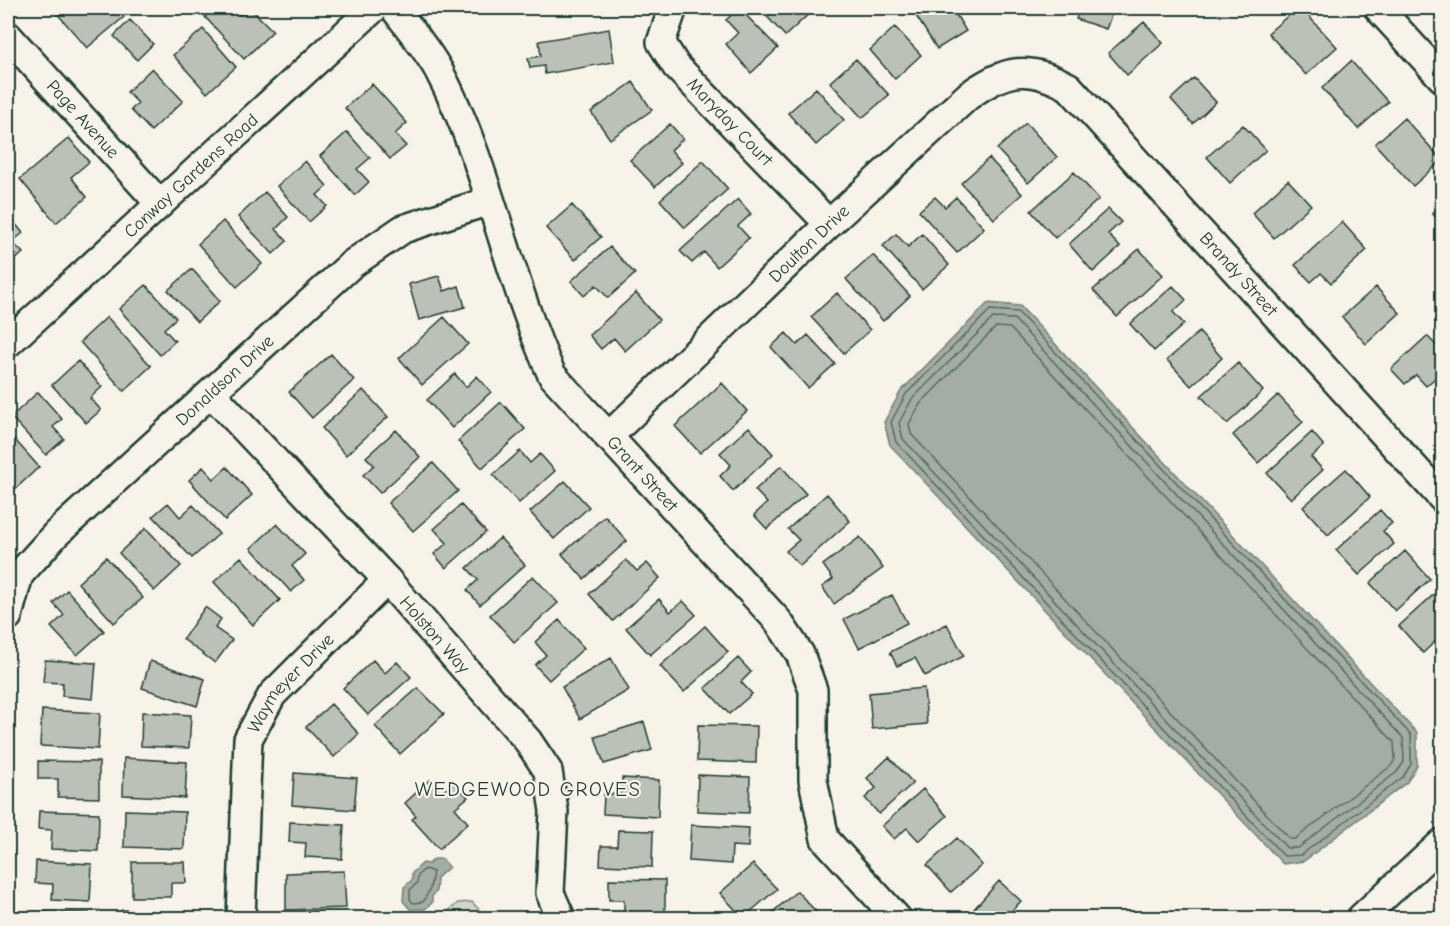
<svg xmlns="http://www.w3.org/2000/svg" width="1450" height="926" font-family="'Comic Neue',sans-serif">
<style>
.green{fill:#d3d5ca;stroke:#79897f;stroke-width:1.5}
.water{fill:#a4ada3;stroke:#6f8077;stroke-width:1.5}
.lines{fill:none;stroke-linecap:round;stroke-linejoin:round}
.shore{stroke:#546a60;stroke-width:1.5}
.building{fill:#bbc1b6;stroke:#1f3d34;stroke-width:1.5}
.minor-casing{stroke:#1f3d34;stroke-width:32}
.minor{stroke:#f7f3e8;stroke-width:27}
.labels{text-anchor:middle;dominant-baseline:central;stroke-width:4.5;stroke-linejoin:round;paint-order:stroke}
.street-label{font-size:18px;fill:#1f3d34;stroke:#f7f3e8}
.neighbourhood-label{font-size:20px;letter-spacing:1.5px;fill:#1f3d34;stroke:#f7f3e8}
</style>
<rect width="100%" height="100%" fill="#f7f3e8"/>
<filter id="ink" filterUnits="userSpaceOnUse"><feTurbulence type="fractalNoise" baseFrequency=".0167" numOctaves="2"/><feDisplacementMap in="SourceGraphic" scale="12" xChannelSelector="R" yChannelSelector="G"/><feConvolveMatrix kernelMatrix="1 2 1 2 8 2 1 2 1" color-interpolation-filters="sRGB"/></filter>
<g filter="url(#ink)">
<path class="green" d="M472,902L487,918H440L458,903Z"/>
<path class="water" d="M988,303L1020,306L1417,733V766L1407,782L1304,861L1283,864L890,445L884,422L901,391Z
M434,859H442L449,867L437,878L436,892L432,896V903L425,909H410L403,901L404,887L412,880V873L423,863L429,864Z"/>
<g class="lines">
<path class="shore" d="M990,310L1018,312L1411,735V764L1403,777L1301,855L1284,856L896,442L891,422L906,394Z
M993,318L1014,319L1403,738L1404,762L1397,772L1298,848H1287L903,439L899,423L912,399Z
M996,327L1010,328L1394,742L1395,759L1391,766L1295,839H1290L911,434L909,424L920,404Z
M425,869L433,872L430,889L423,902L413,903L410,899V890L417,883L418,875Z"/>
</g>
<path class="building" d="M57,8H116L124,17L87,48L54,10Z
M214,8H233L240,15L250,8L273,31L244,59L205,17Z
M739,8L778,48L751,73L726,44L738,33L726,20Z
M759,8H810L813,10L785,36Z
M911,8H952L966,31L937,49Z
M1080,8H1114L1106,29L1076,19Z
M1297,8H1301L1337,47L1306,75L1268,33Z
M130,20L153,44L137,60L114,36Z
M1144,22L1163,43L1127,75L1108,53Z
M895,27L921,55L895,79L870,50Z
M203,29L236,67L207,93L173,55Z
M609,29L614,62L545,74L544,66L530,68L528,58L541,56L539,41Z
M856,59L889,95L862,118L830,82Z
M1351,61L1388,102L1358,129L1322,88Z
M152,68L183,101L151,131L131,110L138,103L127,92Z
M1194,78L1216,102L1193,124L1171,99Z
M633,82L652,110L610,139L591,112Z
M372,84L407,123L395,134L406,146L390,159L345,108Z
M816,88L844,120L816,145L788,113Z
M8,108L16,118L8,125Z
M1404,118L1442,160L1413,186L1375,144Z
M1026,123L1057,157L1028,183L997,149Z
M670,124L683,139L671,150L682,163L655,187L630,160Z
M1243,125L1266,150L1230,183L1207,157Z
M347,132L370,158L357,169L369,182L355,195L320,156Z
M69,138L89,162L71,177L87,197L56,223L20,179Z
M989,158L1022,194L994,219L961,183Z
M305,161L327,186L317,195L327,206L309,222L277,186Z
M703,161L728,189L685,228L660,200Z
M1074,172L1099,199L1055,238L1031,211Z
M1288,180L1311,205L1274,238L1252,213Z
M265,192L288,217L276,229L287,241L273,254L238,217Z
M935,197L945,207L956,197L984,228L957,253L919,211Z
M738,199L751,214L738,226L749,238L717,267L704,252L692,263L680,251Z
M1442,203V224L1432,213Z
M572,205L601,237L575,260L546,228Z
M1108,209L1121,222L1108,234L1120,247L1093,272L1069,244Z
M8,215L23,233L12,242L23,253L8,266Z
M223,221L262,264L237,287L198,244Z
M1342,222L1367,250L1331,283L1321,273L1311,282L1295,265Z
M896,234L908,247L922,234L949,265L922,289L883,246Z
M610,247L635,274L608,298L596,285L584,296L571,281Z
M1139,249L1163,275L1117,317L1093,290Z
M873,255L910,296L883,321L846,279Z
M192,269L220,301L197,322L168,290Z
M439,276L444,291L459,286L465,307L419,320L409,284Z
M146,285L176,318L164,329L175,341L160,355L119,309Z
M1173,286L1186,300L1173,312L1184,324L1154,351L1130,324Z
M1376,287L1400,313L1366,344L1342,317Z
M636,293L659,320L625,351L614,338L601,349L589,335Z
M837,293L870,330L844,353L811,317Z
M107,317L151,366L124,391L80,342Z
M444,317L468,344L422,385L399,358Z
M1199,332L1222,358L1191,386L1167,360Z
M786,333L797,345L808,335L835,364L808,388L771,347Z
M1427,336L1442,351V372L1426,386L1416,375L1405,384L1391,369Z
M331,354L354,380L312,418L289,392Z
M78,361L102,387L90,398L101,410L86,423L52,385Z
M1238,363L1263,391L1227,424L1201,396Z
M455,374L466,387L477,376L491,392L452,428L427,400Z
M722,383L747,411L700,453L675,426Z
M363,390L388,417L346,455L322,428Z
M38,392L62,419L53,427L64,439L46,455L11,417Z
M1278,395L1303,422L1258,463L1233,435Z
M501,402L525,429L482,468L458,441Z
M749,427L773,454L733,491L720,476L731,465L720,453Z
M396,430L420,457L380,493L363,475L374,465L366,457Z
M8,432L39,467L12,492L8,486Z
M1312,432L1324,446L1311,457L1323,470L1291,499L1267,473Z
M520,451L530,463L540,454L555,471L519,503L493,475Z
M433,463L458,491L413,531L388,503Z
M781,466L806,494L767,529L754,515L767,503L755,490Z
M203,467L214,479L227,467L252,495L225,520L189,480Z
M1346,469L1370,497L1328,535L1303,507Z
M565,481L589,507L554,539L530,512Z
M827,494L850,521L800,566L786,551L799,540L788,529Z
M168,503L180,517L193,505L219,534L192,558L153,516Z
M461,505L486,532L446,568L434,554L447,543L434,529Z
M1380,510L1392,523L1383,531L1394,544L1359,575L1336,550Z
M605,516L627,541L584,579L562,554Z
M277,524L305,554L292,566L304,580L291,592L251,548Z
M146,528L181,566L154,591L119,553Z
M860,537L883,568L834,604L822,587L833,579L823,565Z
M500,538L525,565L480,605L467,590L478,580L467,568Z
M1405,551L1430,579L1395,611L1370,583Z
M106,557L143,598L114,623L78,583Z
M241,557L280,600L253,625L214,582Z
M626,560L637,571L647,563L660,578L613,621L589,594Z
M533,576L558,603L514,642L490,615Z
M1442,587V635L1423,653L1399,626Z
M67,590L104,631L77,655L51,627L64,615L53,603Z
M892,595L907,623L859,648L844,619Z
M659,599L670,612L683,601L696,615L650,655L626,628Z
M205,607L221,619L215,628L232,640L215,663L183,639Z
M559,620L584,648L549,680L535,665L546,655L535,642Z
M947,624L964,656L925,676L915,658L897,666L890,652Z
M705,626L728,652L684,692L660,666Z
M611,658L629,690L580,719L562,687Z
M738,658L751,672L741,682L752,694L729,714L705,688Z
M45,660L96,663L93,699L62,696L63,683L43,682Z
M373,660L385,673L397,662L411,677L368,715L343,688Z
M150,661L205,679L197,706L142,688Z
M418,688L444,714L400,754L375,726Z
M924,688L927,724L872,729L869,693Z
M331,704L359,734L334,757L306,727Z
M42,710L100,713L98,749L40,746Z
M142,712L191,715L189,748L141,746Z
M644,722L652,750L604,764L595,737Z
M698,725L757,726L756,763L697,761Z
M889,757L913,783L879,814L865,798L876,788L867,778Z
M124,758L187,762L185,798L123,795Z
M38,761L99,762V798L58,797V779H38Z
M294,773L357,778L354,810L292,805Z
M698,775L750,777L749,813L697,811Z
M622,778L659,780L658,817L603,814L604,794H621Z
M430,780L441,793L454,782L468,797L455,808L468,823L439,849L412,819L416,816L405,803Z
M923,789L947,816L919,841L907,828L894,839L882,826Z
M125,810L185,812L184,849L124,847Z
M39,811L99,813L98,851L51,849L52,830L38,829Z
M290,822L344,825L342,859L305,857L306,843L289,842Z
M691,825L749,828L748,847L732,846L731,864L689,861Z
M618,830L653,831L652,867L600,865L601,846H617Z
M957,838L982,865L951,892L927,865Z
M36,861L92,864L90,902L52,900L53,884L35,883Z
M132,862H185L186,883H171V897H132Z
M753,864L777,889L743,918L720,893Z
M344,871L346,908L286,910V873Z
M609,879L665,880V917L624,916V900H609Z
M999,881L1021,901L1005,918H984L974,909Z
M797,891L821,917L766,918Z
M122,910L183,914V918H122Z
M34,912L89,913V918H34Z"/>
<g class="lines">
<g class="minor-casing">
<g id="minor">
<path id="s1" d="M394,8C409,28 427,49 439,71C489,166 507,277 552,375L778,621L800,654L813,690V780L825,839L897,918"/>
<path id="s2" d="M673,8L661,42L676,66L829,224"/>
<path d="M1378,8L1442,78"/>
<path id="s3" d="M8,36L160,204"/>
<path id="s4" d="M8,343L374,8"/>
<path id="s5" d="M212,394L387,580L528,741L548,771L554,811L550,893L561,918"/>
<path id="s6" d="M608,437L829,224L968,96C1005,69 1028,64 1069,87L1442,498"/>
<path id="s7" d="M8,616L19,575L56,534L352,264L403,229L489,201"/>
<path id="s8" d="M241,918L248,739L272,695L387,580"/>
<path d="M1361,918L1442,843"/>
</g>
</g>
<use href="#minor" class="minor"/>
</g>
</g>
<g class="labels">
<g class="street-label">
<text stroke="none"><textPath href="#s3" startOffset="112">Page Avenue</textPath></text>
<text stroke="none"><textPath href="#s2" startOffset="142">Maryday Court</textPath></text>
<text stroke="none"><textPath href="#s4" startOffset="248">Conway Gardens Road</textPath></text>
<text stroke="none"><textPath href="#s6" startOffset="279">Doulton Drive</textPath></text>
<text stroke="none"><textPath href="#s6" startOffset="858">Brandy Street</textPath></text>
<text stroke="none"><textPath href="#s7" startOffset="326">Donaldson Drive</textPath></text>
<text stroke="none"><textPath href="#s1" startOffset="536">Grant Street</textPath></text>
<text stroke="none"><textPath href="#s5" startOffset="328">Holston Way</textPath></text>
<text stroke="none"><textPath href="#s8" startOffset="250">Waymeyer Drive</textPath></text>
</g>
<g class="neighbourhood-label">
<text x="528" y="789">WEDGEWOOD GROVES</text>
</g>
</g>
<rect width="1450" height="926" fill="none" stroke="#f7f3e8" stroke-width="30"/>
<rect x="15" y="15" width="1420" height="896" fill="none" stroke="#1f3d34" stroke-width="2" filter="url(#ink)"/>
</svg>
